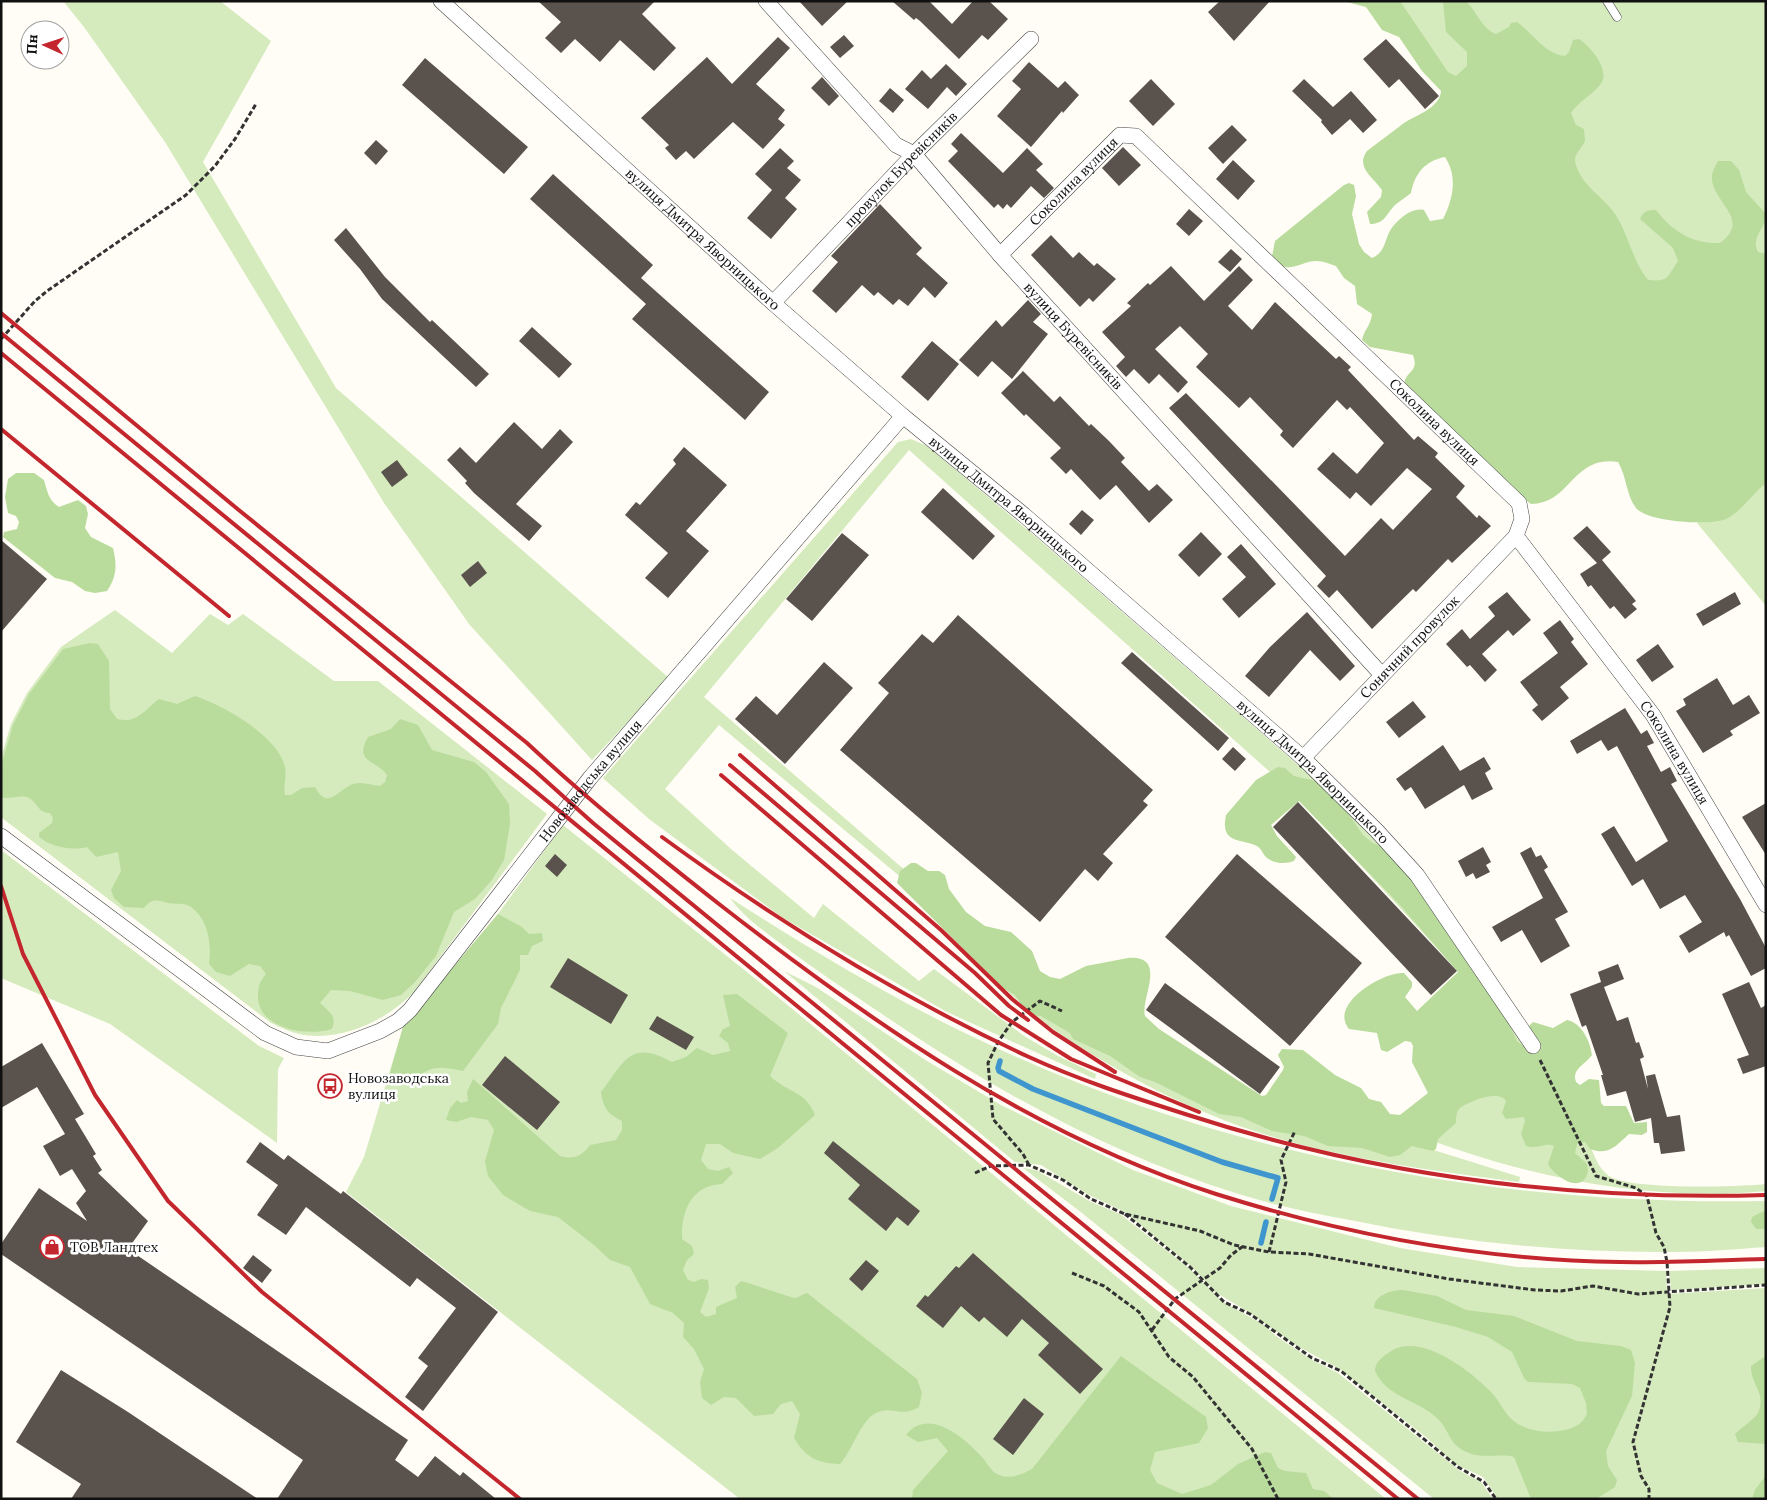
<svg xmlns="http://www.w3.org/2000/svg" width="1767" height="1500" font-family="Lora,serif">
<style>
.green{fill:#d5ebbd}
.forest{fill:#b9dc9c}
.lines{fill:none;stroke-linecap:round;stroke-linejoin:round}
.stream{stroke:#3f96cf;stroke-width:5.5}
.building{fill:#5a524d}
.lane-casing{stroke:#444;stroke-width:9}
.street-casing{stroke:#444;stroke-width:16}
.path{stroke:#333;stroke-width:3;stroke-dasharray:5 2.5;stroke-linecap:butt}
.lane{stroke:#fff;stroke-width:8}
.street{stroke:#fff;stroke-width:15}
.rail{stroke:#c4262e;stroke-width:4}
.labels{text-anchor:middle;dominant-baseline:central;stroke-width:5;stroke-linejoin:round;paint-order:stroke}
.street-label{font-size:14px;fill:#111;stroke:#fff}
.poi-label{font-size:14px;fill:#111;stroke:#fff;text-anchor:start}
</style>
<rect width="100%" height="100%" fill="#fffdf5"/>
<path class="green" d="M63,1H220L271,41L203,162L336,388L669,678L592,760L469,624L384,503L165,142L84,27Z
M1385,1H1766V606L1697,523L1754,478Z
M911,439L927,446L1036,537L1298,765L1324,785L1414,877L1589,1143C1594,1155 1598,1168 1609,1176C1629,1190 1738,1187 1766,1184V1191C1649,1203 1520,1176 1412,1133L1504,1031L1457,970L1298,797L909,450L704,697L1044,990L1191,1083L1424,1147L1520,1177L1519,1182C1435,1171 1350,1160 1270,1136C1194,1113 1121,1075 1056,1031C1020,1006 989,973 957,943L965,931L719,725L665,789L731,849L814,918L823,904L919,981L934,969L1024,1036L1058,1056L1096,1074L1095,1079L947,1012L783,918L649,819L603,778L898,442Z
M115,610L172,653L210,614L228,625L243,614L334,681H378L547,814L414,992C387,1020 340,1043 299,1034C290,1032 280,1027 271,1023L2,818L1,758L11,724L27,693L61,647Z
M563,825L768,989L1386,1499H740L346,1192L364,1157L403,1027L498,914Z
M1,850L259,1046L284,1058L278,1069L277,1143L110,1024L1,978Z
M730,898C807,947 886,995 969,1035C1216,1155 1492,1206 1766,1201V1247C1736,1249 1705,1252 1675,1252C1565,1253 1457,1242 1350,1220C1318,1214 1286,1208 1256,1199C1122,1161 996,1092 882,1014C848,991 813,969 780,943C761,929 744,917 730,898Z
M784,971L816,987L927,1061L1001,1105L1133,1170L1231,1206L1400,1248L1517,1267L1666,1271L1667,1294L1766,1288V1499H1498L1483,1477L1455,1464L1427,1438L1338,1368L1297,1346L1247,1311L1215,1292L1192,1267L1125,1212L1087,1194L1041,1165L1015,1162Z
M1023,1168L1036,1170L1091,1202L1120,1214L1189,1268L1223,1302L1264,1325L1276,1336L1312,1360L1338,1373L1460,1471L1481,1482L1493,1499H1434L1082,1213Z
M1766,1268V1284L1671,1290L1669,1271Z"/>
<path class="forest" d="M1343,1H1400L1448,72L1456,76L1467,66V52L1446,32L1443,1H1466C1477,12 1482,29 1496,34L1509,27L1511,23L1517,22C1533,33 1544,54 1565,56L1569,52L1573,40L1579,39C1590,46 1612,71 1600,85C1591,96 1580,100 1571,113L1576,125L1584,129L1585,141C1581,150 1572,155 1576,165C1582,187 1606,198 1617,217C1629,237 1633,262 1648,280C1669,282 1667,277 1678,261L1673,248L1640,219C1643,211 1648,210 1656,210C1672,231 1692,244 1720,243C1751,220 1715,204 1712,180C1711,173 1715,167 1718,161H1731L1739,170L1746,192L1766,214C1766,229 1750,237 1758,252L1766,254V483C1752,494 1742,511 1726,519C1710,526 1647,522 1636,508C1626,495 1627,477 1618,462C1572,455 1571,504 1531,504L1516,493L1404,383C1408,369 1419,372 1413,355L1370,347L1362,340C1364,330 1371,325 1372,314L1357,304L1355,286L1344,278L1336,266C1330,264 1323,261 1316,261C1299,261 1287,278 1272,256L1275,241L1344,185L1349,183L1354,185L1356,196L1352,214L1359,244L1364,252L1372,258C1386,252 1384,240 1391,229C1398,219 1412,207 1424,210L1430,221L1443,219C1453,199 1458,177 1445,157C1425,161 1415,173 1411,193C1406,197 1400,201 1395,205C1386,214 1385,224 1370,224L1367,212L1381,197L1382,190C1373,177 1355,167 1367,151C1379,142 1392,132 1404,123C1416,115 1440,108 1441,91L1422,71L1399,37L1382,30L1366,7Z
M16,473H34L44,480C47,491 49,501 59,507L78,500L86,506L88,514L85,528L91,537L113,548C117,565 117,576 107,591L95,593L85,591L72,582L55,578L3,537L4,532L17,529L19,522L16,516L8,513L5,497L8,479Z
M90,643L98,644L109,661L110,709L117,719C138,724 144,710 159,699L177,704L195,696C223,705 278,736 285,767C287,776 283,786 285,795H291L302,788L315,787C328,811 337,790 353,784C362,781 371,785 380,786L385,782L387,775C377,760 353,763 368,737L391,729L400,719L418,725L432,750L474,762L486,772L509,804L510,824L504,860L492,880L475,899L454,912L436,956L415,982L401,995L383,1000L350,991L331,990L320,1003C330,1013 337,1015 332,1029C307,1037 256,1029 258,994C259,984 260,981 266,974L260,966L249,964L230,976L216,972L209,964C212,944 208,919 191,907C184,902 176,905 168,903C157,900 152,898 144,908L124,907L114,898L111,890L121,871L118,852L96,857L87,847C72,851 51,847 39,837V833L52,823L53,818L50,813C38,813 38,803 29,798C21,794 10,800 1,797V766L13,725L29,694L63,649Z
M1278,767L1285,768L1294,776L1316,781L1347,812L1363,835L1373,843L1383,847L1405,866L1500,1005L1517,1041L1528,1050L1540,1041L1533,1039L1528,1027L1533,1022L1553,1028L1567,1020C1582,1023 1590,1041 1592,1055C1585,1065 1571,1069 1576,1082L1580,1085L1589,1079L1599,1080L1601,1103L1604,1106H1626L1634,1123L1647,1122V1132L1642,1135L1629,1134C1616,1146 1608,1156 1590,1149L1585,1142L1577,1144L1575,1153L1587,1164L1588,1171C1583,1196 1555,1177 1548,1164L1554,1146C1545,1142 1537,1150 1526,1146L1521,1134L1525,1121L1524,1117L1506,1119L1502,1113L1506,1101C1499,1089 1469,1101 1460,1108C1456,1112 1456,1118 1456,1123L1438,1139L1436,1149L1433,1151L1412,1146L1400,1155L1390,1157L1362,1148L1328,1146L1304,1136L1272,1131L1241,1117L1219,1114L1155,1082L1140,1077L1110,1056L1073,1039L1070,1033L1041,1016L1033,1015L1022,1005L1015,995L1003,988L897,883L900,871L911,863H916L928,871H939L945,875L949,889L966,912L985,926L1011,932L1032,951L1040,971L1050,977L1060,979L1086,966L1128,958C1169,955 1140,999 1145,1016L1159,1029L1262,1096L1266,1095L1283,1070L1284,1067L1278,1055L1282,1049L1303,1050L1335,1075L1361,1088L1369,1099L1381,1102L1390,1114L1400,1115L1428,1093L1412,1062L1413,1046L1411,1042L1405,1041L1387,1052L1381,1050L1377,1033L1349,1029C1328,1004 1384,971 1404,973L1412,982V987L1405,997L1417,1011L1458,972L1400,905L1299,801L1271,825L1277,836L1296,857L1294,861C1286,864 1275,864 1267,858C1263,855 1262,849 1257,846C1239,838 1220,844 1226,815L1256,780Z
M498,914L522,927L529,934L542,933L543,941L532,946L528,955H520V970L501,1008L498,1024L463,1071C440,1066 429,1065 412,1082H398L390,1073L403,1027Z
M737,994L788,1033L770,1076C788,1093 806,1091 815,1115L778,1148L760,1159L733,1153L720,1144H706L701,1160L708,1169L718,1171L729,1167L733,1173L722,1184C691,1185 681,1212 682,1239L692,1246L694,1254L687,1260L683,1270L688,1280L694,1282L701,1279L708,1280L709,1288L700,1312L706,1317L716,1314V1307L737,1298L735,1287L741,1281C750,1283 792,1298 795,1298C799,1297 803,1294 807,1293L917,1379L922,1393L919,1407C900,1418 895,1406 878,1412C861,1418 853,1450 840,1464C817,1463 806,1458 794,1438L800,1414L792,1401L781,1404L773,1414L754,1416L736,1398L724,1397L711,1405L702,1398L700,1382L704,1369L694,1349L683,1337L684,1323L673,1313L650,1304L630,1267L610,1260L594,1245L558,1217L530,1211L503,1195L488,1176L485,1161L494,1130L488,1120L471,1117L456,1122L446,1120L450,1108L457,1100L461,1103L468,1101L467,1092L473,1079L560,1156C574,1160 582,1156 590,1145L616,1140L622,1130V1121C608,1114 603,1108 601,1092C625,1061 630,1039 672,1062L686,1057L697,1048L713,1055L730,1051L728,1043L719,1036L723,1029L730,1026L723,995Z
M1766,1210V1229H1756L1751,1222L1752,1217Z
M1403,1290L1437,1296L1466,1310L1514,1316L1577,1341L1621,1346L1631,1350L1635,1363L1632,1396L1606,1451L1608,1466L1617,1480L1615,1487L1596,1499H1531L1514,1457C1504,1453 1483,1459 1469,1453C1448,1445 1451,1432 1438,1419C1419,1400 1387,1398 1375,1371C1375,1361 1384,1356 1391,1351C1421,1332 1471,1371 1491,1392C1500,1401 1504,1414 1515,1422C1528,1431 1544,1433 1559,1431C1572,1429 1581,1426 1587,1414L1586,1403L1580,1388L1572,1384L1528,1382L1524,1378L1512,1352L1488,1337L1456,1327L1374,1308C1374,1295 1392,1290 1403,1290Z
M1121,1356L1206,1417L1208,1428L1199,1443L1155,1452L1150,1470L1157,1483L1182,1494L1211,1485L1238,1464L1265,1452L1271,1453L1278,1468L1285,1471L1306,1473L1313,1489L1324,1491L1334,1499H912L913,1490L948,1451L937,1438L918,1442L906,1435C927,1407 963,1436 980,1455C985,1460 990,1469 995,1473C1009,1481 1020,1475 1032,1469Z
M1764,1357H1766V1444L1738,1442L1735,1434C1741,1427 1753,1421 1758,1413C1767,1393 1750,1384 1751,1366Z
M1766,1475V1499H1752L1755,1490Z"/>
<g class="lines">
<path class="stream" d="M1000,1061L998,1068L999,1071L1033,1089L1149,1134L1222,1162L1278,1178L1272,1199
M1261,1243L1266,1222"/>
</g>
<path class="building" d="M538,1H655L642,14L676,48L654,71L620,40L600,62L575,39L561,53L545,38L561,22Z
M799,1H848L822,26Z
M892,1H929L952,24L973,1H989L1008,19L988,40L982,35L959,59L920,21L916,18L914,20Z
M1220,1H1270L1234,41L1208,12Z
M844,35L854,46L840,58L830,47Z
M778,37L790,48L756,84L785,110L778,119L785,125L763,149L733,122L694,159L686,151L676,160L665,148L669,145L641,118L707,57L732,84Z
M1386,39L1439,96L1425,109L1399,79L1389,88L1363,59Z
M425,58L528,147L504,174L402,85Z
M1029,62L1058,88L1065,81L1079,95L1063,113L1062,111L1031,147L997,116L1021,89L1012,81Z
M946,64L967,84L956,96L947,87L928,109L905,89L922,70L931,79Z
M822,77L839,96L829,106L811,88Z
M1151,79L1175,104L1153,126L1129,101Z
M1304,79L1333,107L1351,91L1377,120L1363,133L1350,119L1332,135L1321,122L1322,120L1292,91Z
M890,88L904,100L893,113L879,101Z
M1232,125L1247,140L1223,164L1208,148Z
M961,133L1003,173L1027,148L1043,164L1036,170L1054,188L1044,198L1031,186L1011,208L1007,204L1003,209L998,204L994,208L948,161L958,151L951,144Z
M376,140L388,151L376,165L364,153Z
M1123,147L1141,165L1119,186L1102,168Z
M780,148L794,161L787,168L801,180L785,198L797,209L771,239L747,218L772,190L755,174Z
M1233,160L1255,181L1238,200L1216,179Z
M553,174L653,265L641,278L769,392L745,420L632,319L646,304L530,199Z
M880,204L922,248L916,254L948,283L935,298L924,287L908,306L899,299L893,305L878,292L874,296L862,285L836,313L812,291L838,262L831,256Z
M1189,209L1203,221L1189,236L1176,224Z
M346,228L385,277L430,322L432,320L489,374L476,387L382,299L360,269L334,240Z
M1051,235L1073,258L1079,252L1094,266L1097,263L1116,279L1093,302L1089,298L1080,307L1031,255Z
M1231,249L1242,259L1230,272L1218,262Z
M1171,266L1204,301L1239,266L1253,280L1228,306L1252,330L1275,302L1336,359L1339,356L1351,367L1348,370L1414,440L1418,436L1438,453L1435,457L1465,486L1456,497L1477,518L1479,515L1491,526L1452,563L1448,559L1416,592L1413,589L1372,629L1337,590L1329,598L1317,586L1326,576L1169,408L1186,393L1345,556L1381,518L1393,530L1432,489L1407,468L1371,506L1356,492L1350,499L1317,469L1333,452L1357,474L1384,443L1350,407L1347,410L1337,400L1293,448L1280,435L1283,431L1250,397L1239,408L1196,367L1208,354L1180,326L1155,349L1188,382L1178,393L1159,374L1149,384L1134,369L1126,377L1116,366L1125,357L1102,332L1131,306L1127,303L1148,283L1150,285Z
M1028,300L1041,314L1033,322L1048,334L1012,379L992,361L978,377L959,360L996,320L1002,327Z
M532,327L572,364L559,378L519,341Z
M932,341L959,364L928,401L901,377Z
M1023,371L1054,402L1060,396L1089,426L1091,424L1109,441L1125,458L1121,462L1149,491L1157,484L1173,500L1149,523L1116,485L1100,500L1071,469L1066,474L1050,458L1061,448L1026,414L1024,416L1001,393Z
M514,422L542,449L560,429L573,442L516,504L542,526L529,541L474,493L465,483L467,481L447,460L460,447L476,463Z
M684,447L727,485L686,531L709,551L668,598L645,578L668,553L625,515L636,502L640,505L676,464L673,460Z
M397,460L408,475L392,487L381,472Z
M943,488L995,536L973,560L921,512Z
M1082,510L1094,520L1081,535L1069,524Z
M1587,526L1611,552L1602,560L1636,601L1632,604L1637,609L1625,619L1614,606L1610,609L1591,585L1588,587L1580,574L1597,563L1573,538Z
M1201,532L1222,554L1199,577L1178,555Z
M842,533L869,555L812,621L786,599Z
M1,540L47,579L1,632Z
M1241,544L1276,584L1239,618L1222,599L1246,577L1227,557Z
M478,561L487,573L470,587L461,575Z
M1507,592L1531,620L1513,636L1508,630L1482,654L1497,670L1485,682L1470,665L1467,667L1446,644L1462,629L1470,639L1495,616L1488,607Z
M1735,592L1741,604L1703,626L1696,614Z
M1307,612L1355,666L1340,681L1310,650L1269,697L1245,676L1270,647Z
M958,615L1153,790L1143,801L1148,805L1103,854L1113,863L1098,881L1085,869L1040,922L840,750L889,693L878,683L922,634L933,643Z
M1560,620L1574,639L1571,642L1588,664L1560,687L1569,698L1542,721L1532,710L1538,705L1520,682L1558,653L1543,633Z
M1658,644L1674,667L1652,682L1636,660Z
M1132,652L1229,738L1218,751L1121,663Z
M824,662L853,688L785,764L735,719L756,696L777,715Z
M1717,678L1733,705L1749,695L1760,713L1730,731L1733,735L1703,753L1676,711L1686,705L1683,699Z
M1413,701L1426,717L1399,738L1386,722Z
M1625,708L1641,734L1647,730L1654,743L1647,746L1661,772L1670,767L1677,781L1671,784L1740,899L1766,948V968L1751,976L1729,935L1726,937L1724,932L1689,953L1679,936L1702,922L1685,895L1660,909L1643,879L1632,886L1601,834L1614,826L1636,862L1668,841L1617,746L1608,751L1601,740L1577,754L1570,741Z
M1443,745L1460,771L1484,757L1491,769L1485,773L1493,789L1472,800L1464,785L1425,809L1411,787L1405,791L1396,779Z
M1233,747L1246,759L1235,771L1222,759Z
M1298,802L1457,971L1431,995L1273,827Z
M1766,803V855L1742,817Z
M1483,847L1491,862L1486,865L1490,872L1476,879L1473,873L1466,877L1458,861Z
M1531,847L1536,857L1541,855L1548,867L1544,870L1568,912L1555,919L1570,946L1541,963L1522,930L1501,942L1492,927L1543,898L1520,853Z
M555,854L567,865L557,877L545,866Z
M1237,854L1362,963L1290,1046L1165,937Z
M568,958L628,995L611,1024L550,987Z
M1618,964L1624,979L1604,987L1617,1021L1628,1017L1636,1043L1639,1042L1644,1057L1640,1059L1648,1089L1646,1076L1655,1074L1667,1117L1680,1115L1685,1151L1661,1154L1659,1143H1654L1651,1118L1635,1122L1626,1091L1607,1096L1601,1075H1603L1586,1025L1582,1027L1570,994L1601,982L1598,972Z
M1749,982L1761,1008L1766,1005V1066L1743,1074L1737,1059L1749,1055L1722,994Z
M1165,983L1280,1067L1260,1094L1146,1010Z
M657,1016L694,1037L686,1050L649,1029Z
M42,1043L84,1114L75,1119L96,1154L93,1156L102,1170L98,1173L148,1221L128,1249L408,1440L395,1460L418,1477L435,1456L460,1476L463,1472L496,1499H277L303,1460L1,1254V1244L39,1188L87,1221L76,1203L86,1191L72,1169L60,1176L43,1146L65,1134L37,1087L1,1108V1067Z
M505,1056L560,1102L537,1130L482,1085Z
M833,1141L920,1211L908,1226L897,1217L886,1231L848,1199L860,1185L824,1153Z
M260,1142L284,1160L288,1155L341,1194L343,1191L498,1312L423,1411L405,1397L428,1366L418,1358L456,1308L417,1278L410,1287L306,1207L286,1235L257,1215L278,1185L246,1162Z
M973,1253L1103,1369L1080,1394L1038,1355L1049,1343L1022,1319L1007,1337L984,1317L979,1322L961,1306L943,1328L916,1306L925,1295L928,1297L956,1266L959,1268Z
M253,1255L272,1270L262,1283L243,1268Z
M866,1260L879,1271L862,1291L849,1279Z
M61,1370L128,1412L258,1499H71L81,1484L16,1442Z
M1024,1398L1044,1414L1013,1455L993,1439Z"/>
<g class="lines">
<g class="lane-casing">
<path id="lane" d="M1607,1L1617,17"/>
</g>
<g class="street-casing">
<g id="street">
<path id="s1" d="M441,1L773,303L903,416L1024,515L1303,758L1377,831L1417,875L1533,1046"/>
<path id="s2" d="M766,1L896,145L914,154L1000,255L1381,674"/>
<path id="s3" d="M1000,255L1120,135L1136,136L1519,503L1522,519L1516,536L1653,715L1766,905"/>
<path id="s4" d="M773,303L914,154L1031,39"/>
<path id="s5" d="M1303,758L1516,536"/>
<path id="s6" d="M1,836L265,1033L296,1047L328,1051L380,1031L398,1021L410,1010L590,778L903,416"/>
</g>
</g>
<path class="path" d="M1,339L35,301L47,291L186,195L215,166L235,139L256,104
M1540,1060L1596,1176L1636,1188L1647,1196L1656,1233L1664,1247L1667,1262L1670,1307L1633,1442L1641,1476L1649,1489V1499
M1029,1165L1023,1154L993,1119L988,1063L998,1042L1012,1022L1040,1001L1062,1011
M975,1173L991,1166L1029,1165L1063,1180L1091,1199L1125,1214L1200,1231L1234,1245L1269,1252L1309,1254L1449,1279L1535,1290L1561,1291L1593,1286L1638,1294L1766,1285
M1125,1214L1190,1267L1224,1302L1250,1314L1312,1358L1341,1371L1458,1467L1484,1482L1496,1499
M1269,1252L1286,1182L1281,1160L1295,1131
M1072,1273L1104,1286L1139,1312L1169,1357L1193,1377L1252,1449L1278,1499
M1152,1330L1175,1299L1220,1268L1231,1255L1242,1247"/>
<use href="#lane" class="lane"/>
<use href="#street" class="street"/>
<path class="rail" d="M1,313L240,511L527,743C588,800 653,852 719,904C869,1021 1033,1136 1216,1194C1346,1235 1483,1260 1620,1262C1668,1263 1717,1260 1766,1259
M1,333L535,771L593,823L1418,1499
M1,353L1398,1499
M1,429L229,616
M740,755L941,930L1012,999L1053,1032L1115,1072
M730,765L975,973L1009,1006L1028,1020
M721,775L1001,1015L1071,1059L1199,1112
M662,837C777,921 899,997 1029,1057C1079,1080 1132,1097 1185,1114C1373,1175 1568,1201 1766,1195
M1,886L23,954L95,1095L168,1201L262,1292L520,1499"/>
</g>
<defs>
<g id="bus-ring" transform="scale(1.25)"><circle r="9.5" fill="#fff" stroke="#c4262e" stroke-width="1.5"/><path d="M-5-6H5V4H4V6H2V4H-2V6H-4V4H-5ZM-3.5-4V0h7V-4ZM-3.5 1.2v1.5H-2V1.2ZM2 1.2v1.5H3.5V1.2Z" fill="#c4262e"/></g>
<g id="shop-ring" transform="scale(1.25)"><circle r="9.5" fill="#fff" stroke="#c4262e" stroke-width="1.5"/><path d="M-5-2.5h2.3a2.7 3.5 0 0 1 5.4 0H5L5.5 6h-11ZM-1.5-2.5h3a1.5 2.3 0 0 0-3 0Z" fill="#c4262e"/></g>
</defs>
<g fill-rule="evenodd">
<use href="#bus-ring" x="330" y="1086"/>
<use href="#shop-ring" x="52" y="1247"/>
</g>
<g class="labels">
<g class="street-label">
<text stroke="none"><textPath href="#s4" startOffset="185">провулок Буревісників</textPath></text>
<text stroke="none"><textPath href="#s3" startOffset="104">Соколина вулиця</textPath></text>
<text stroke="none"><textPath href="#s1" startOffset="354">вулиця Дмитра Яворницького</textPath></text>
<text stroke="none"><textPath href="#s2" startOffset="456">вулиця Буревісників</textPath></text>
<text stroke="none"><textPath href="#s3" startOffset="599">Соколина вулиця</textPath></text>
<text stroke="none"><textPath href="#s1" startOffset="759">вулиця Дмитра Яворницького</textPath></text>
<text stroke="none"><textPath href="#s5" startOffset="154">Сонячний провулок</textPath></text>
<text stroke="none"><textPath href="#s3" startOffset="1019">Соколина вулиця</textPath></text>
<text stroke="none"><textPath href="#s1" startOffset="1164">вулиця Дмитра Яворницького</textPath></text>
<text stroke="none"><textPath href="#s6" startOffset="780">Новозаводська вулиця</textPath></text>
</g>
<g class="poi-label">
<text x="348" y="1078">Новозаводська<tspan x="348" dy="16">вулиця</tspan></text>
<text x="70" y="1247">ТОВ Ландтех</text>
</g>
</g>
<rect width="1767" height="1500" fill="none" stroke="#111111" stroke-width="5"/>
<g transform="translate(45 45) rotate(273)"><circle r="24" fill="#ffffff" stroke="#a0a0a0"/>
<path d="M0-4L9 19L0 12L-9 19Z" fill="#c4262e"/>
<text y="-8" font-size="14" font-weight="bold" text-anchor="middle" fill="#111111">Пн</text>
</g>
</svg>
